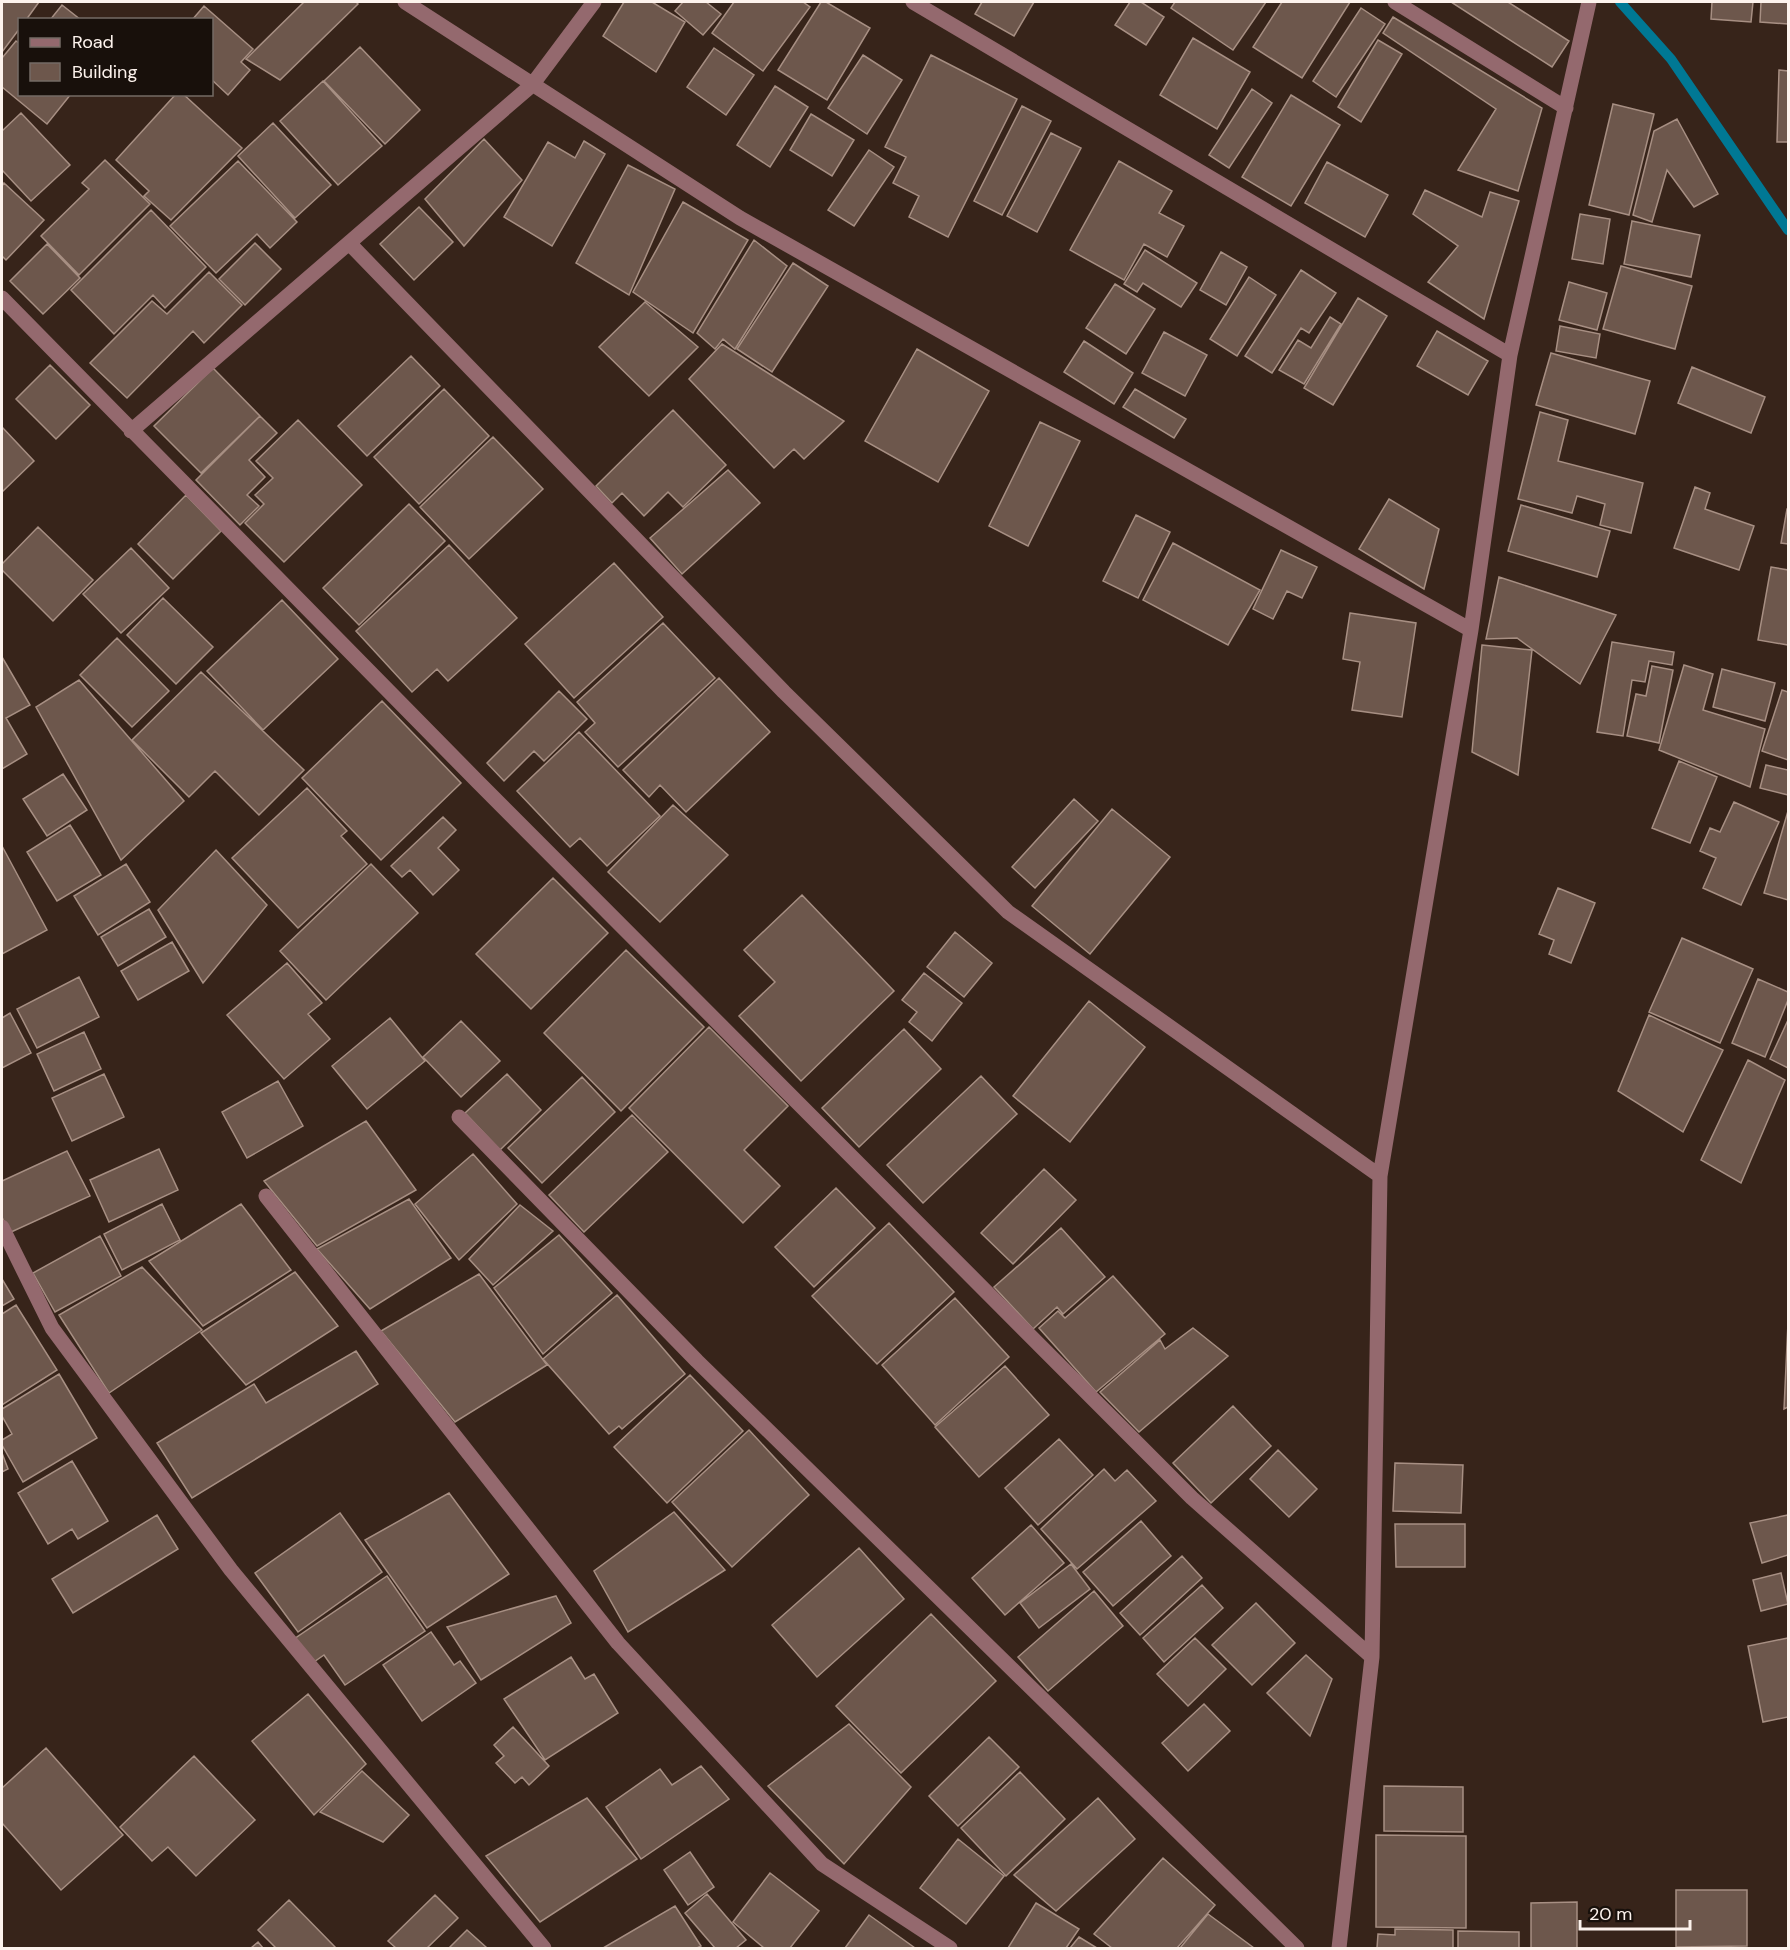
<svg xmlns="http://www.w3.org/2000/svg" width="1790" height="1950" font-family="'DM Sans',sans-serif">
<style>
.lines{fill:none;stroke-linecap:round;stroke-linejoin:round}
.stream{stroke:#007894;stroke-width:10}
.building{fill:#6d574c;stroke:#a78f83;stroke-width:1.5}
.minor{stroke:#94696e;stroke-width:15}
</style>
<rect width="100%" height="100%" fill="#37241a"/>
<g class="lines">
<path class="stream" d="M1620,2L1671,59L1788,230"/>
</g>
<path class="building" d="M2,2H39L26,20H20V28L2,52Z
M304,2H356L358,4L280,80L246,59Z
M624,2H652L685,22L656,72L603,36Z
M683,2H706L721,14L703,35L675,11Z
M734,2H803L810,7L763,71L712,33Z
M821,2H826L870,28L827,100L778,70Z
M982,2H1034L1014,36L975,14Z
M1130,2H1141L1164,17L1146,45L1115,25Z
M1175,2H1266L1233,50L1171,8Z
M1282,2H1350L1302,78L1253,47Z
M1451,2H1508L1569,41L1552,67Z
M1712,2H1753L1751,22L1711,19Z
M1761,2H1788V24L1760,22Z
M62,5L81,20H50Z
M204,6L253,49L241,62L250,70L228,95L212,80V20H192Z
M1361,8L1385,24L1336,97L1313,81Z
M1393,17L1542,108L1518,191L1458,170L1496,109L1383,33Z
M1193,38L1250,72L1217,129L1160,95Z
M1378,40L1402,54L1361,122L1338,107Z
M16,41L20,44V94H71L47,124L2,87V58Z
M360,47L420,110L385,144L324,81Z
M714,48L754,75L726,115L687,87Z
M863,55L902,80L867,134L828,108Z
M931,55L1017,99L948,237L909,217L919,196L893,183L906,157L885,147Z
M1779,70L1788,71V142H1777Z
M323,81L382,146L338,185L280,121Z
M775,86L808,107L770,167L737,145Z
M1252,89L1272,103L1229,168L1209,155Z
M176,94H183L242,148L171,220L144,196L149,191L116,160Z
M1291,95L1340,125L1291,206L1242,177Z
M1613,104L1654,114L1629,215L1589,205Z
M1022,106L1051,121L1002,215L974,201Z
M21,113L70,165L31,201L2,170V131Z
M811,114L854,140L832,176L790,150Z
M1677,119L1718,194L1694,207L1667,170L1652,222L1633,215L1654,131Z
M273,123L331,185L295,218L238,156Z
M1051,133L1081,148L1037,232L1007,216Z
M484,139L522,180L464,246L425,199Z
M584,141L605,154L552,246L504,217L548,142L575,158Z
M869,150L894,167L854,226L828,210Z
M105,160L150,204L79,275L41,236L89,189L82,183Z
M238,161L297,222L270,248L257,234L216,273L170,226Z
M1119,161L1172,191L1159,213L1184,226L1167,257L1144,244L1124,280L1070,250Z
M1327,162L1388,195L1365,237L1305,203Z
M628,165L675,189L629,295L576,263Z
M4,183L44,220L6,260L2,256V186Z
M1425,190L1482,217L1490,192L1519,201L1484,319L1428,282L1458,246L1413,214Z
M683,202L748,240L693,333L633,292Z
M419,207L453,242L414,280L380,244Z
M151,210L206,267L165,308L153,295L114,334L71,290Z
M1580,214L1610,219L1603,264L1572,259Z
M1632,221L1700,235L1691,277L1624,264Z
M754,240L787,266L735,349L723,339L715,349L697,333Z
M255,243L281,269L245,305L219,279Z
M47,244L80,278L43,314L10,281Z
M1145,250L1197,283L1181,307L1143,283L1137,292L1124,284Z
M1221,252L1247,267L1226,305L1200,290Z
M793,263L828,286L772,372L737,349Z
M1621,266L1692,286L1675,349L1603,329Z
M1301,270L1336,293L1309,333L1301,328L1272,373L1245,356Z
M209,272L242,305L204,343L193,331L127,398L90,363L152,301L167,314Z
M1249,277L1276,295L1237,356L1210,339Z
M1569,282L1607,293L1597,330L1559,320Z
M1115,284L1155,309L1126,354L1086,328Z
M1358,298L1387,316L1333,405L1304,388Z
M645,302L698,347L649,396L599,347Z
M1330,317L1341,324L1304,384L1279,370L1298,340L1311,348Z
M1560,326L1600,334L1596,358L1556,351Z
M1437,331L1488,361L1468,395L1417,366Z
M1164,332L1207,355L1185,396L1142,373Z
M1084,341L1133,373L1114,404L1064,372Z
M722,344L844,421L804,459L794,449L774,468L689,379Z
M917,349L989,391L938,482L865,441Z
M1551,353L1650,381L1635,434L1536,405Z
M411,356L440,386L367,456L338,426Z
M50,365L90,405L56,439L16,399Z
M1692,367L1765,397L1751,433L1678,403Z
M213,368L260,416L201,473L154,426Z
M444,389L489,436L419,504L374,457Z
M1135,389L1186,419L1174,438L1123,407Z
M673,410L726,465L683,507L668,492L644,516L622,493L612,503L596,486Z
M1540,412L1568,420L1558,461L1643,483L1631,533L1600,525L1605,504L1577,496L1572,513L1518,499Z
M260,416L277,433L249,460L265,477L247,495L259,506L240,525L196,480Z
M298,420L362,485L284,562L245,523L264,504L255,495L273,478L256,461Z
M1040,422L1080,441L1028,546L989,526Z
M2,427L34,461L2,492Z
M493,437L543,489L469,559L420,507Z
M728,470L760,503L682,574L650,538Z
M1695,487L1710,493L1705,509L1754,526L1739,570L1674,548Z
M186,495L221,531L173,579L138,544Z
M1389,499L1439,529L1424,589L1359,549Z
M409,504L445,541L359,625L323,588Z
M1521,505L1610,531L1597,577L1508,551Z
M1787,509H1788V544L1781,543Z
M1136,515L1170,532L1138,598L1103,581Z
M38,527L93,580L53,621L2,570V564Z
M1173,543L1260,590L1228,645L1143,600Z
M449,545L517,618L448,681L437,669L412,692L356,631Z
M131,548L169,588L121,633L83,594Z
M1281,550L1317,567L1302,598L1287,591L1273,619L1253,609Z
M614,563L663,617L574,698L525,644Z
M1771,567L1788,570V645L1758,640Z
M1499,577L1616,615L1580,684L1517,638L1486,639Z
M163,598L213,647L176,684L127,635Z
M282,600L338,659L263,730L207,671Z
M1350,613L1416,623L1402,717L1352,710L1360,662L1343,659Z
M663,623L715,678L618,767L585,732L595,723L577,702Z
M117,638L169,691L132,727L80,675Z
M1612,642L1674,652L1672,665L1649,661L1645,682L1632,680L1623,736L1597,732Z
M1482,645L1532,650L1518,775L1472,752Z
M2,657L30,705L6,718L27,754L2,769Z
M1684,665L1713,674L1703,710L1765,729L1750,787L1659,750Z
M1652,666L1673,670L1659,743L1627,736L1636,694L1646,696Z
M1722,669L1775,683L1765,721L1713,707Z
M201,672L304,770L259,815L215,771L189,797L132,740Z
M719,678L770,732L686,812L660,785L649,797L623,770Z
M79,680L184,801L121,860L36,707Z
M1782,690L1788,692V760L1762,751Z
M559,691L587,719L544,761L534,751L504,781L487,763Z
M382,701L461,783L381,860L302,778Z
M579,732L660,816L607,866L580,838L570,847L517,791Z
M1679,761L1717,777L1690,843L1652,828Z
M1766,765L1788,770V795L1760,788Z
M63,774L87,810L47,836L23,799Z
M307,788L347,831L341,836L367,864L298,928L232,858Z
M1074,799L1098,821L1035,888L1012,867Z
M1734,802L1779,822L1741,905L1703,888L1716,858L1700,851L1710,828L1720,832Z
M673,805L728,855L660,922L608,872Z
M1112,809L1170,857L1090,954L1032,906Z
M1788,811V900L1764,893Z
M443,817L456,830L438,848L459,870L433,895L410,870L402,877L391,866Z
M70,825L101,875L57,901L27,852Z
M2,846L47,930L2,954Z
M216,850L267,905L203,983L158,910Z
M126,864L150,902L98,935L74,896Z
M371,864L418,913L326,1000L280,951Z
M553,878L608,933L531,1009L476,954Z
M1558,888L1595,903L1571,963L1549,954L1554,940L1539,934Z
M802,895L894,991L801,1081L739,1016L775,982L744,950Z
M149,909L166,937L118,966L101,937Z
M955,932L992,963L964,997L927,967Z
M1682,938L1753,969L1720,1043L1649,1012Z
M172,942L189,971L138,1000L121,971Z
M626,950L704,1027L621,1111L544,1033Z
M287,963L322,1003L308,1014L330,1039L284,1079L227,1015Z
M924,973L962,1003L932,1041L909,1022L917,1012L902,1000Z
M79,977L99,1017L37,1048L17,1009Z
M1758,979L1788,992V1000L1765,1057L1732,1043Z
M1089,1001L1145,1047L1070,1142L1013,1096Z
M10,1013L31,1053L2,1068V1018Z
M1649,1015L1723,1050L1683,1132L1618,1091Z
M390,1018L425,1061L367,1109L332,1066Z
M1788,1020V1068L1770,1059Z
M461,1021L500,1061L461,1097L423,1057Z
M709,1027L788,1106L744,1150L780,1186L743,1223L629,1108Z
M904,1029L941,1069L859,1147L822,1108Z
M84,1032L101,1069L54,1091L37,1054Z
M1748,1060L1785,1080L1741,1183L1701,1160Z
M104,1074L124,1117L72,1141L52,1098Z
M507,1074L541,1110L500,1150L465,1113Z
M981,1076L1017,1114L923,1203L887,1165Z
M582,1077L615,1112L542,1183L508,1148Z
M278,1081L303,1126L247,1158L222,1112Z
M632,1115L668,1152L584,1232L549,1195Z
M366,1121L416,1190L317,1246L264,1181Z
M159,1149L178,1190L109,1222L90,1180Z
M67,1151L90,1196L9,1233L2,1217V1181Z
M473,1154L517,1204L459,1260L415,1204Z
M1044,1169L1076,1200L1013,1264L981,1233Z
M836,1188L875,1228L814,1287L775,1247Z
M409,1199L451,1258L370,1309L317,1249Z
M162,1204L180,1240L122,1270L104,1234Z
M241,1204L291,1270L203,1326L149,1261Z
M520,1205L553,1231L493,1285L469,1259Z
M889,1223L954,1292L877,1364L812,1296Z
M1061,1228L1105,1277L1063,1314L1057,1307L1033,1329L994,1287Z
M559,1235L612,1293L543,1354L494,1288Z
M100,1236L121,1276L55,1312L33,1273Z
M142,1267L202,1330L109,1393L59,1315Z
M295,1272L338,1326L246,1385L201,1333Z
M479,1274L547,1365L455,1422L381,1331Z
M1113,1276L1165,1334L1096,1392L1039,1328L1058,1311L1065,1318Z
M2,1279L14,1299L2,1306Z
M617,1295L685,1374L622,1429L619,1426L609,1434L543,1359Z
M955,1298L1009,1357L935,1425L882,1365Z
M16,1305L57,1370L2,1405V1314Z
M1788,1323V1407L1784,1409Z
M1193,1328L1228,1356L1139,1432L1100,1392L1160,1340L1165,1349Z
M356,1351L378,1384L192,1498L157,1443L254,1384L266,1403Z
M1005,1366L1049,1415L979,1477L935,1427Z
M59,1374L97,1438L23,1482L2,1445V1440L12,1434L2,1416V1409Z
M690,1375L743,1431L667,1503L614,1447Z
M1233,1406L1271,1446L1211,1503L1173,1463Z
M749,1430L809,1495L732,1567L672,1502Z
M1059,1439L1093,1475L1038,1525L1005,1488Z
M1278,1450L1317,1489L1289,1517L1250,1479Z
M2,1453L8,1469L2,1472Z
M72,1461L108,1521L78,1539L72,1529L48,1544L18,1493Z
M1395,1463L1463,1465L1461,1513L1393,1511Z
M1104,1469L1115,1481L1127,1470L1156,1501L1077,1569L1041,1529Z
M449,1493L509,1574L427,1628L365,1540Z
M674,1512L725,1570L628,1632L594,1571Z
M340,1513L382,1572L298,1632L255,1573Z
M157,1515L178,1549L73,1613L52,1579Z
M1788,1515V1555L1762,1563L1750,1523Z
M1141,1521L1171,1556L1113,1606L1083,1572Z
M1395,1524H1465V1567H1396Z
M1031,1525L1064,1563L1005,1615L972,1578Z
M859,1548L904,1599L817,1677L772,1625Z
M1182,1556L1202,1578L1140,1635L1120,1613Z
M1071,1564L1090,1589L1039,1628L1020,1603Z
M1781,1573L1788,1604L1761,1611L1753,1580Z
M387,1576L425,1631L345,1685L324,1655L311,1664L294,1639Z
M1202,1585L1223,1608L1164,1662L1143,1638Z
M1094,1591L1123,1626L1048,1691L1018,1657Z
M556,1596L571,1623L481,1680L447,1627Z
M1256,1603L1295,1643L1252,1685L1212,1645Z
M931,1614L996,1681L901,1773L836,1706Z
M431,1632L454,1665L460,1661L476,1683L422,1721L383,1665Z
M1195,1638L1226,1669L1188,1706L1157,1674Z
M1788,1638V1717L1763,1722L1748,1646Z
M1306,1655L1332,1679L1310,1736L1267,1693Z
M571,1657L585,1679L594,1674L618,1713L545,1760L504,1699Z
M308,1694L366,1764L314,1815L252,1741Z
M1204,1704L1230,1731L1188,1771L1162,1743Z
M849,1724L911,1787L844,1864L768,1786Z
M513,1727L549,1766L529,1785L522,1777L515,1783L496,1763L504,1756L494,1745Z
M989,1737L1019,1767L958,1826L929,1796Z
M46,1748L123,1835L61,1890L2,1823V1788Z
M194,1756L255,1820L196,1876L168,1847L152,1861L120,1827Z
M701,1766L729,1799L641,1859L606,1807L660,1769L672,1785Z
M362,1771L409,1815L383,1842L320,1812Z
M1020,1772L1065,1819L1006,1876L961,1828Z
M1384,1786L1463,1787V1832L1384,1831Z
M587,1798L637,1859L540,1922L486,1856Z
M1098,1798L1135,1839L1056,1911L1014,1875Z
M1376,1835L1466,1836V1928L1376,1927Z
M958,1839L1004,1876L966,1924L920,1888Z
M690,1852L714,1887L688,1905L664,1870Z
M1163,1858L1215,1905L1177,1948H1112L1094,1934Z
M770,1873L819,1911L790,1948H764L733,1922Z
M1676,1890H1747V1946L1676,1947Z
M707,1894L746,1940L736,1948H715L685,1913Z
M435,1895L458,1918L427,1948H396L388,1941Z
M289,1900L336,1948H276L258,1930Z
M1577,1902V1948H1531V1903Z
M1036,1903L1079,1929L1066,1948H1008Z
M675,1906L701,1946L697,1948H603Z
M1208,1914L1254,1948H1180Z
M869,1915L915,1948H845Z
M1395,1929L1453,1930V1948H1377L1378,1934L1395,1935Z
M467,1930L487,1948H449Z
M1458,1931L1519,1932V1948H1458Z
M1079,1937L1097,1948H1070Z
M258,1942L263,1948H251Z"/>
<g class="lines">
<path class="minor" d="M405,2L740,218L1471,630
M913,2L1510,355
M1395,2L1566,108
M349,243L784,692L1008,912L1380,1176
M2,298L477,781L1192,1498L1372,1657
M131,431L532,85L594,2
M459,1117L697,1361L1297,1948
M266,1196L618,1643L822,1864L950,1948
M2,1227L52,1328L231,1570L544,1948
M1339,1948L1372,1657L1380,1176L1471,630L1510,355L1589,2"/>
</g>
<rect width="1790" height="1950" fill="none" stroke="#fdf3ed" stroke-width="6"/>
<rect x="18" y="18" width="195" height="78" fill="#18100b" stroke="#746b65" stroke-width="1.5"/>
<rect x="30" y="38" width="30" height="9" fill="#94696e" stroke="#746b65" stroke-width="1.5"/>
<text x="72" y="48" font-size="18" fill="#fdf3ed">Road</text>
<rect x="30" y="63" width="30" height="18" fill="#6d574c" stroke="#746b65" stroke-width="1.5"/>
<text x="72" y="78" font-size="18" fill="#fdf3ed">Building</text>
<path d="M1580 1920v9h110v-9" fill="none" stroke="#fdf3ed" stroke-width="3"/>
<text x="1589" y="1920" font-size="18" fill="#fdf3ed" stroke="#18100b" stroke-width="4.5" paint-order="stroke">20 m</text>
</svg>
